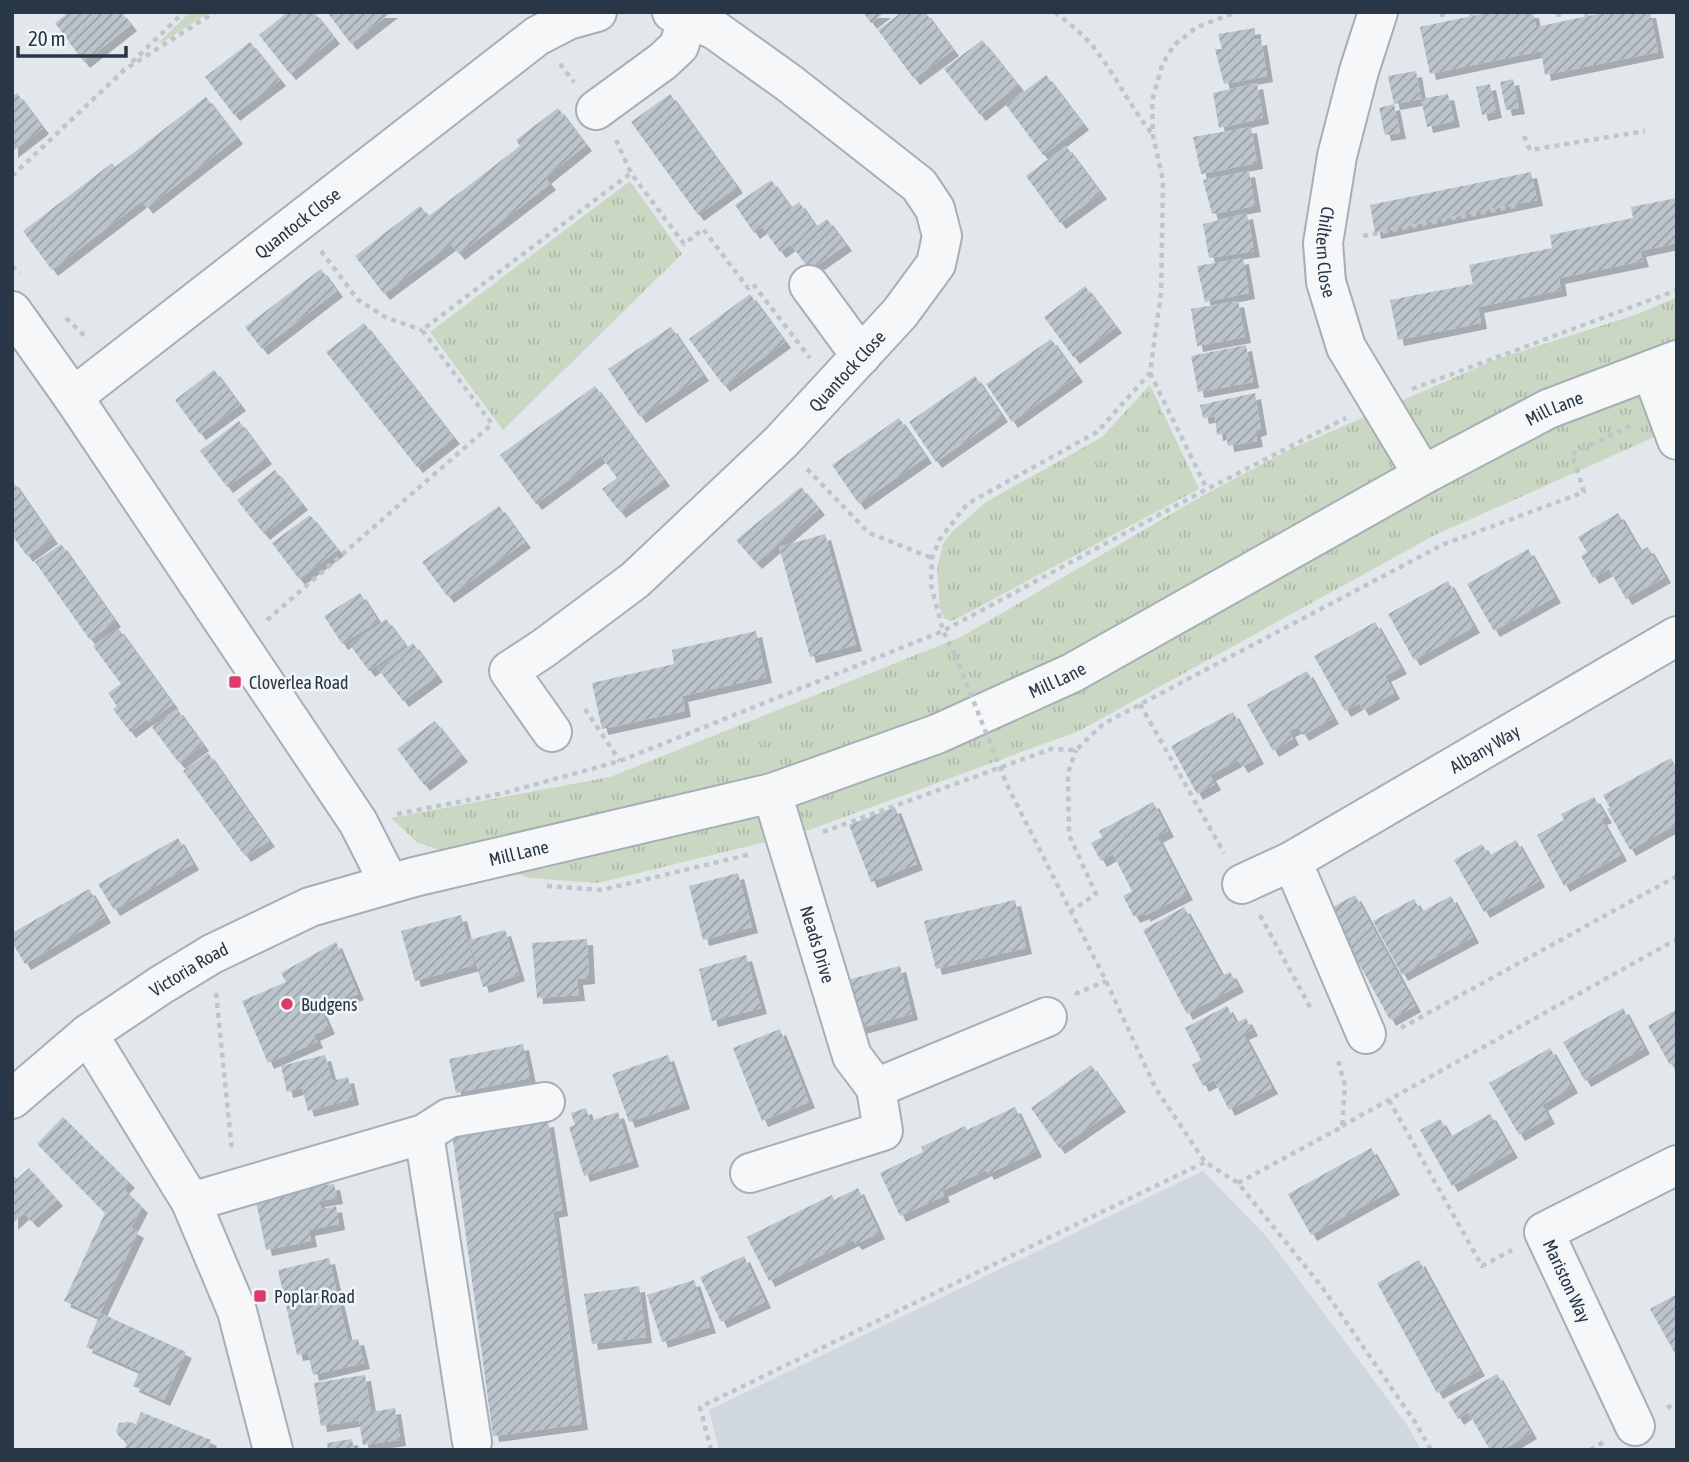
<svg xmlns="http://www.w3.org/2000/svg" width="1689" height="1462" font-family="'Asap Condensed',sans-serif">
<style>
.built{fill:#d0d7de}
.grass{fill:url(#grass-tufts)}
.building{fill:url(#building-hatch);filter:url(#shadow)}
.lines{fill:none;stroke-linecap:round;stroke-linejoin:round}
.minor-casing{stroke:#a6afb7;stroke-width:42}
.path{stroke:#c0c5ca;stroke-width:4.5;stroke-dasharray:5 5;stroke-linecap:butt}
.minor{stroke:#f5f7f9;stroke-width:38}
.path-bridge{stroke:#c0c5ca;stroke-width:4.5;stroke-dasharray:5 5;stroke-linecap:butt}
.poi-dot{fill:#dd3b6b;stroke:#f2f6f9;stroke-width:2.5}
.labels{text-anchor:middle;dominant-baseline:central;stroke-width:5;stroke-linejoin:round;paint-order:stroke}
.street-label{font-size:18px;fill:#283746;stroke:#f2f6f9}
.poi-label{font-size:18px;fill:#283746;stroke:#f2f6f9;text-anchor:start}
</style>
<defs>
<pattern id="grass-tufts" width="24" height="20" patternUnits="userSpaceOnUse" patternTransform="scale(1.75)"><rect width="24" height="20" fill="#cad7c2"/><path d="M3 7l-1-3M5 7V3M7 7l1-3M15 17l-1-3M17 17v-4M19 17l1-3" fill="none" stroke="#aeb9a8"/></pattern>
<pattern id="building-hatch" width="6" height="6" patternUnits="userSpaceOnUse" patternTransform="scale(1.75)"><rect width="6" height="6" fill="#bbc4cc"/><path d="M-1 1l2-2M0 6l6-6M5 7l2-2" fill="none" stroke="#98a0a7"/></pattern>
<filter id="shadow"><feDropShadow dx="6" dy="6" stdDeviation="0" flood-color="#0004"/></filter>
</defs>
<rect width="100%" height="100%" fill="#e2e7ec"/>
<path class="built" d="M1203,1171L1267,1237L1407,1425L1421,1450H719L709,1410Z"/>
<path class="grass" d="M190,12H210L163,42L158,43Z
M630,181L682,254L503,430L430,332Z
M1677,297V427L1435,535L1079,731L798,834L598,883L530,878L418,843L391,818L610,777L961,637L1202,496L1291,449L1497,359L1635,315Z
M1150,385L1199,489L958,618L951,621L944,618L940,609L937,569L943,544L952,532L986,502L1102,437Z"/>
<path class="building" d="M69,12H121L131,25L84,62L55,23Z
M288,12H314L334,38L290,74L259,35Z
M327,12H392L351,44Z
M863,12H885L871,23Z
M902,12H925L953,50L914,79L878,30Z
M1491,12H1533L1536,27L1607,12H1650L1658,52L1545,75L1541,51L1430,74L1420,27Z
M1255,28V40L1261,39L1267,76L1224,84L1215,49H1222L1218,34Z
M982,40L1018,85L980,115L944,69Z
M250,42L280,80L234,115L205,77Z
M1416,71L1421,99L1394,104L1388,76Z
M1046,75L1083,124L1043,155L1006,105Z
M1513,79L1519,108L1506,110L1500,82Z
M1257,83L1263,118L1219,128L1213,93Z
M1490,84L1496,112L1482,115L1476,87Z
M17,93L43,128L12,152V97Z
M670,94L737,187L698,215L631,122Z
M1448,94L1454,121L1427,127L1421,99Z
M206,97L237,138L147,208L142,201L52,270L23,231L112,163L115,167Z
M1394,104L1400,133L1385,135L1379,108Z
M558,108L586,145L545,178L550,184L459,254L451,244L384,294L355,256L420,206L429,216L520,146L516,140Z
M1251,127L1257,163L1201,174L1193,137Z
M1066,146L1101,193L1060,223L1026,176Z
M1249,171L1255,206L1212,214L1203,180Z
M1531,172L1537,200L1375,233L1370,205Z
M771,180L791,208L799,202L816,227L827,219L846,245L810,270L791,245L811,230L780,252L763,228L781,214L754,233L735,205Z
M1677,198V243L1640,251L1643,261L1559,278L1561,290L1478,307L1481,323L1398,340L1390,300L1473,284L1469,265L1552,248L1550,235L1633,218L1631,207Z
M1247,213L1254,251L1209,258L1203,224Z
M1243,258L1249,293L1205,302L1197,266Z
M321,269L337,291L262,349L245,327Z
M1085,286L1116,327L1074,358L1044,317Z
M750,294L785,342L724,386L689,339Z
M1238,301L1245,337L1197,346L1191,309Z
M364,323L454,438L417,467L326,352Z
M671,327L703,375L640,417L608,369Z
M1051,339L1077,376L1012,422L986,384Z
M1246,345L1253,382L1198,392L1191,356Z
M214,370L240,405L200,434L175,400Z
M975,376L1002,416L936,462L909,422Z
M595,386L664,480L620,512L602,489L617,478L601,456L536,504L500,455Z
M1255,393L1261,429L1255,431L1257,441L1228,446L1226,433L1217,435L1215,416L1203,418L1200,405Z
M899,418L926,457L859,504L832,465Z
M239,421L266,458L227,487L200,451Z
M275,470L302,504L264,534L237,500Z
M12,480L52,538L27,556L12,535Z
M801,487L819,509L756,563L736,540Z
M499,506L525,542L448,597L422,562Z
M1618,513L1640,551L1648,547L1665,577L1626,599L1609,569L1593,578L1581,556L1587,552L1578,537Z
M310,515L338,550L299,579L272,543Z
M825,534L856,645L810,657L779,547Z
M61,544L115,621L90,640L35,562Z
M1528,549L1555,597L1494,631L1467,584Z
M1448,581L1474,627L1414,660L1388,614Z
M360,593L378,621L342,644L324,616Z
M386,619L405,645L369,671L350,645Z
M1375,622L1401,668L1385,676L1394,693L1363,710L1359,703L1345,711L1314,656Z
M118,628L173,704L149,722L147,719L130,732L113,709L117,706L108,693L121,684L93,646Z
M756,631L766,677L682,696L685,711L602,729L592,683L674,664L672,650Z
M413,643L437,676L403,701L378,669Z
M1307,671L1333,718L1303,735L1298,727L1289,731L1293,739L1273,751L1247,705Z
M177,709L203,745L179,763L152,727Z
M1233,712L1258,758L1242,767L1238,760L1210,775L1215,784L1197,794L1171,746Z
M435,721L462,756L424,785L397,749Z
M208,753L269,841L245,856L183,771Z
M1671,758L1677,769V774L1674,776L1677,781V824L1630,850L1607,809L1610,808L1603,795Z
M1594,797L1606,817L1601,819L1621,855L1564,886L1537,835L1564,820L1561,814Z
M1153,802L1168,831L1157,837L1187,894L1144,916V913L1134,917L1123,896L1132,891L1113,854L1101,861L1091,843L1102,837L1099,831Z
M895,807L917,864L871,882L849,825Z
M178,838L193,864L114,910L98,884Z
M1516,840L1539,881L1484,912L1454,860L1482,844L1489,856Z
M738,873L752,927L703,940L689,886Z
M89,889L105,917L25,964L12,942V933Z
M1355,895L1415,1006L1390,1020L1329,909Z
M1451,896L1473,937L1402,975L1373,921L1414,899L1421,912Z
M1015,900L1026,948L936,969L924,921Z
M1184,907L1222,976L1230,972L1238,986L1187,1014L1143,930Z
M461,915L474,965L415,981L401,931Z
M505,930L519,975L483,987L469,940Z
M587,939L589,978L577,979L579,995L537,998L532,943Z
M336,942L358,994L320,1008L329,1028L314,1035L317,1042L268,1063L242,1001L286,982L281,973Z
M746,955L761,1008L712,1021L699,969Z
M900,966L912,1014L860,1028L847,980Z
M1227,1006L1236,1023L1246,1018L1252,1030L1243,1034L1272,1088L1229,1110L1214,1080L1203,1086L1192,1065L1201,1060L1185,1028Z
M1623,1008L1644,1048L1585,1081L1563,1042Z
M1677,1009V1061L1670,1065L1648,1026Z
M780,1029L809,1102L762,1121L733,1048Z
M523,1044L530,1078L456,1093L449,1059Z
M1550,1048L1572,1087L1542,1105L1549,1118L1519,1135L1489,1083Z
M325,1055L332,1081L348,1077L353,1099L308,1111L302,1088L287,1092L281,1066Z
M668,1055L684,1103L629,1122L612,1074Z
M1091,1065L1120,1106L1059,1148L1031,1108Z
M1015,1107L1036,1151L988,1174L986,1170L942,1191L944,1196L900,1216L880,1173L923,1152L921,1147L965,1126L967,1130Z
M586,1108L590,1121L618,1112L633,1161L584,1176L569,1127L575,1125L571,1113Z
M1490,1114L1512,1152L1452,1186L1420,1130L1440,1119L1450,1137Z
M63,1117L129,1182L123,1188L142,1207L131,1228L138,1232L100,1313L186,1352L164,1400L133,1386L140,1371L86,1347L99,1317L64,1301L105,1213L37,1144Z
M548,1121L562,1210L553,1212L582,1424L493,1436L452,1133Z
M1371,1148L1394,1189L1311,1235L1288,1194Z
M29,1168L57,1200L32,1222L24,1213L12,1224V1174L17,1179Z
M334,1184L337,1198L319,1201L321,1209L336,1206L339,1224L309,1230L311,1241L266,1250L255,1197L300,1188Z
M858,1188L879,1233L856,1244L853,1240L769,1281L747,1237L832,1195L834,1200Z
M744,1256L765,1302L721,1322L700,1277Z
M329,1258L348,1341L358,1339L364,1363L313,1375L308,1353L297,1355L278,1270Z
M1419,1260L1479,1370L1437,1393L1377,1283Z
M694,1280L710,1327L662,1342L647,1295Z
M639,1286L646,1337L592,1344L584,1294Z
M1677,1294V1357L1650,1309Z
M1497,1374L1531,1433L1502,1450H1490L1468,1412L1458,1419L1448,1402Z
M365,1375L371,1412L395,1408L400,1440L363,1445L359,1420L321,1426L314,1383Z
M141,1412L211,1440L207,1450L167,1448L166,1450H124L128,1442L121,1439L116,1432L119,1423L128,1422L136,1424Z
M352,1439L354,1450H328L327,1443Z"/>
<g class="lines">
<g class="minor-casing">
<g id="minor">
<path id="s1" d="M1378,12L1359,71L1337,156L1323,243L1326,282L1346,347L1423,475"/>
<path d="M596,110L663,61L679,46L687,19"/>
<path d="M809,285L861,356"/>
<path d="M12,311L73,397L358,822L389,883"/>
<path d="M1651,370L1677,440"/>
<path id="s2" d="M73,397L537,36L568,20L597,12"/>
<path id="s3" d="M552,732L509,671L544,648L635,580L781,442L900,313L936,264L942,236L935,209L919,185L789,83L715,30L672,12"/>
<path id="s4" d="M772,793L852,1056L876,1088L1047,1017"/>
<path d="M1292,861L1366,1034"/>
<path id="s5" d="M1242,884L1292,861L1677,636"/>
<path d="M88,1034L191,1202L237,1311L273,1450"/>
<path id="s6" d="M12,1099L88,1034L161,985L212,954L310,907L414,877L772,793L937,734L1072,673L1423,475L1548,409L1677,360"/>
<path d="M424,1134L472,1442"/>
<path d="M750,1173L883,1131L876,1088"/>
<path d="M191,1202L424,1134L449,1118L545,1102"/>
<path d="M1635,1426L1544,1232L1677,1165"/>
</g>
</g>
<path class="path" d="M1055,12C1070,24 1087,37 1098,53C1118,80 1132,109 1153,135
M1442,12L1443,22
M1471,12L1472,16
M1558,12L1560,22
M1586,12L1587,17
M132,62L184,12
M560,64L574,82
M1524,136L1530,150L1645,131
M616,140L631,173L684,244L703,229L748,288L753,284L810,358
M12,176L124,70L215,12
M1363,236L1520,205
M321,251L358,300L387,318L422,330
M12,266L20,273
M66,318L88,339
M1150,373L1207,489
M1412,389L1677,290
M807,469L869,533L932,558
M267,620L492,424L422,330L631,173
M955,655L943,631L931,585L932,558L940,539L967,504L1097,432L1150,373L1161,293L1163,180L1153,136L1152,101L1162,65L1174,45L1197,27L1237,12
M1140,704L1224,853
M585,709L620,761
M1007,785L1106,981L1156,1089L1205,1162L1238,1183L1322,1287L1415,1422L1431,1450
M397,814L504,793L620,761L943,631L1207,489L1346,418
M823,832L1051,749L1076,750L1103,724L1442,545L1584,492L1572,454L1632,425
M547,886L602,890L751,854
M1070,912L1096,894L1069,835L1068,773L1076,750
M1260,915L1311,1009
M216,993L232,1151
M1075,994L1106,981
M1401,1028L1677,876
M1389,1100L1482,1266L1512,1250
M1342,1126L1677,939
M1238,1183L1342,1127L1345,1086L1338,1060
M1667,1408L1677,1402
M711,1450L700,1407L1205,1162
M1590,1450L1604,1442"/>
<use href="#minor" class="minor"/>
<path class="path-bridge" d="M955,655L1007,785"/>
</g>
<g class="poi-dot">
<rect x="228" y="675" width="14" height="14" rx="3.5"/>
<circle cx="287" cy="1004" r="7"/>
<rect x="253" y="1289" width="14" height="14" rx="3.5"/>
</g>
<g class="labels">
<g class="street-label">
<text stroke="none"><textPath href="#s2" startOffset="284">Quantock Close</textPath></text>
<text stroke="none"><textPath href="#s1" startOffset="247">Chiltern Close</textPath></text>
<text stroke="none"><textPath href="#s3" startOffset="528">Quantock Close</textPath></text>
<text stroke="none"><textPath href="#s6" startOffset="1706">Mill Lane</textPath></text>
<text stroke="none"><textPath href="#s6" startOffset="1139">Mill Lane</textPath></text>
<text stroke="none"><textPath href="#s5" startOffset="278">Albany Way</textPath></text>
<text stroke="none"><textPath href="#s6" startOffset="572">Mill Lane</textPath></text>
<text stroke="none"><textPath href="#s4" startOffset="158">Neads Drive</textPath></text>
<text stroke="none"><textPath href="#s6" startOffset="220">Victoria Road</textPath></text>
<text transform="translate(1567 1281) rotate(65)">Mariston Way</text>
</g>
<g class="poi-label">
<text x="249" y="682">Cloverlea Road</text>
<text x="301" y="1004">Budgens</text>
<text x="274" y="1296">Poplar Road</text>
</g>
</g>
<rect width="1689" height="1462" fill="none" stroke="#283746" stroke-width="28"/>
<path d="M18 46v10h108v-10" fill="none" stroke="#283746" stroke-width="3.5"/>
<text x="28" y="46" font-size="21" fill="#283746" stroke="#f2f6f9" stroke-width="5" paint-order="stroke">20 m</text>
</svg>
